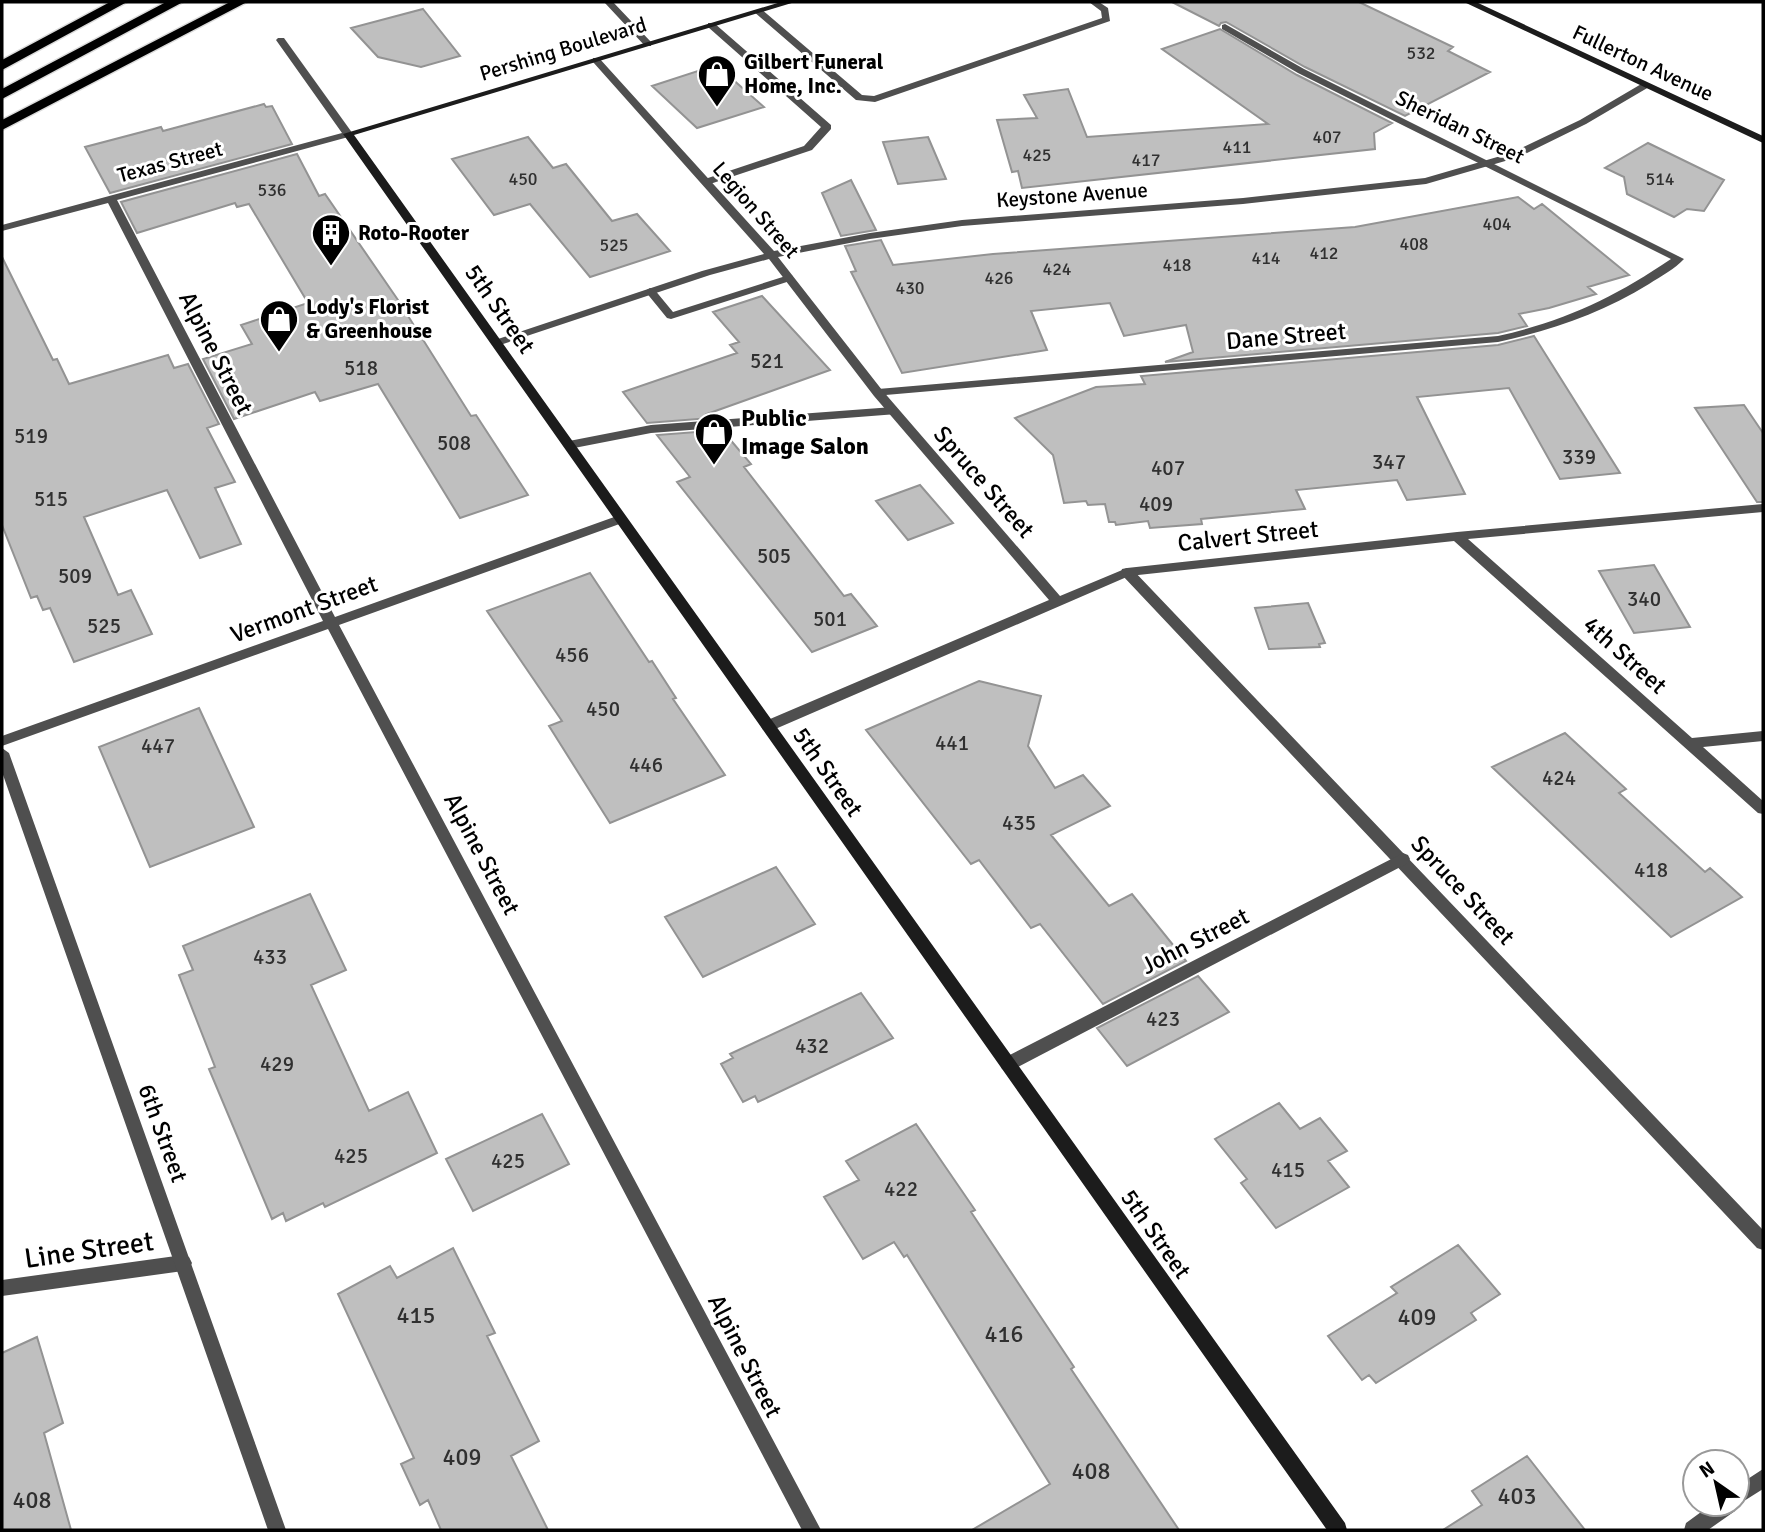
<svg xmlns="http://www.w3.org/2000/svg" width="1765" height="1532" font-family="Signika,sans-serif">
<style>
.building{fill:#bfbfbf;stroke:#939393;stroke-width:2}
.lines{fill:none;stroke-linecap:round;stroke-linejoin:round}
.highway-casing{stroke:#dbdbdb;stroke-width:3}
.lane{fill:#4f4f4f;fill-rule:evenodd}
.street{fill:#4f4f4f;fill-rule:evenodd}
.secondary{fill:#1c1c1c;fill-rule:evenodd}
.highway{fill:#000;fill-rule:evenodd}
.labels{text-anchor:middle;dominant-baseline:central;stroke-width:6;stroke-linejoin:round;paint-order:stroke}
.far-number-label{font-size:18px;fill:#303030}
.far-street-label{font-size:21px;fill:#000;stroke:#fff}
.far-poi-label{font-size:21px;font-weight:bold;fill:#000;stroke:#fff;text-anchor:start}
.number-label{font-size:21px;fill:#303030}
.street-label{font-size:24px;fill:#000;stroke:#fff}
.poi-label{font-size:24px;font-weight:bold;fill:#000;stroke:#fff;text-anchor:start}
.near-number-label{font-size:24px;fill:#303030}
.near-street-label{font-size:28px;fill:#000;stroke:#fff}
</style>
<rect width="100%" height="100%" fill="#fff"/>
<path class="building" d="M1172,2H1359L1453,47L1448,51L1490,72L1405,116L1305,67L1226,22L1221,23L1219,26Z
M423,9L460,56L421,67L378,57L351,28Z
M1220,29L1297,75L1392,123L1374,133L1375,149L1022,188L1018,171L1012,172L997,120L1037,118L1024,95L1068,89L1087,137L1268,124L1162,49Z
M710,67L716,72L722,70L764,107L697,128L652,86Z
M264,104L266,107L272,106L292,144L110,193L85,147L161,127L163,131Z
M528,137L553,168L566,164L612,221L637,214L670,251L590,277L530,204L494,215L452,159Z
M928,137L946,179L898,184L883,142Z
M1648,143L1724,180L1704,211L1687,209L1674,217L1627,194L1624,177L1605,168Z
M297,154L319,196L325,194L398,300L471,416L476,415L528,495L460,518L378,384L320,401L315,392L234,419L203,359L252,344L241,325L308,303L249,204L237,207L235,203L137,233L121,202Z
M851,180L876,230L841,236L822,193Z
M1518,197L1534,209L1542,204L1629,275L1588,287L1596,294L1549,308L1519,314L1527,326L1498,333L1165,362L1193,352L1186,325L1124,336L1110,303L1031,311L1047,350L902,373L851,272L856,271L845,246L881,240L893,265L993,254L1355,227Z
M2,257L53,360L57,359L69,384L168,355L174,368L188,364L219,424L207,428L235,482L215,488L241,544L200,558L167,490L84,517L118,595L131,590L152,634L74,662L50,608L43,610L37,596L31,598L2,525Z
M762,296L830,370L707,414L711,418L647,423L623,392L737,353L730,345L739,342L713,312Z
M1534,336L1620,473L1560,479L1509,388L1417,397L1465,494L1407,500L1397,480L1296,490L1305,509L1201,519L1202,524L1150,528L1148,521L1116,525L1115,522H1109L1105,504L1088,505L1086,501L1064,503L1053,455L1015,418L1096,387L1145,384L1141,376L1498,345Z
M1744,405L1763,433V502H1757L1695,408Z
M722,430L751,464L744,467L844,596L851,594L877,626L812,652L677,482L690,477L657,435Z
M920,485L953,523L908,540L876,501Z
M1654,565L1690,627L1634,633L1599,571Z
M590,573L649,662L652,661L676,698L673,699L725,775L610,823L549,726L562,721L487,611Z
M1308,603L1325,643L1319,644L1320,647L1269,649L1255,608Z
M979,681L1041,696L1028,746L1055,788L1083,775L1110,806L1051,835L1109,906L1132,894L1186,961L1103,1004L1040,924L1031,928L979,860L971,864L866,730Z
M199,708L254,827L150,867L99,747Z
M1565,733L1626,789L1619,793L1705,872L1710,868L1742,897L1671,937L1492,767Z
M776,867L815,924L703,977L665,917Z
M310,894L346,970L311,985L369,1111L408,1092L437,1153L325,1207L323,1203L286,1221L283,1213L272,1219L209,1069L215,1067L179,975L193,970L183,946Z
M1198,976L1229,1012L1127,1066L1097,1028Z
M861,993L893,1038L758,1102L755,1096L743,1102L721,1064L733,1058L730,1054Z
M1279,1103L1300,1129L1320,1118L1347,1151L1328,1161L1349,1187L1276,1228L1241,1183L1247,1179L1215,1139Z
M542,1114L569,1164L473,1211L446,1159Z
M916,1124L975,1210L971,1212L1074,1367L1071,1369L1179,1530H972L1050,1484L907,1255L904,1257L894,1242L863,1259L824,1197L859,1180L846,1161Z
M1458,1245L1500,1294L1471,1313L1476,1320L1376,1383L1369,1375L1362,1380L1328,1336L1397,1293L1391,1287Z
M453,1248L495,1333L487,1336L539,1441L511,1456L548,1530H441L428,1500L420,1505L401,1464L414,1458L338,1294L390,1266L397,1278Z
M37,1337L63,1423L44,1433L71,1530H2V1353Z
M1527,1456L1585,1530H1443L1482,1505L1472,1491Z"/>
<g class="lines">
<g class="highway-casing">
<path id="highway" d="M110,2H127L2,70V60Z
M166,2H183L2,99V89Z
M230,2H247L2,130V120Z"/>
</g>
<path class="lane" d="M1089,2H1099L1108,8L1110,21L875,102L856,100L753,11L761,9L862,95L874,96L1102,18L1101,11Z
M708,23H714L831,125V129L812,150L710,184H702V180L804,146L821,127L708,27Z
M1225,24L1304,69L1684,259C1675,269 1661,276 1649,284C1602,313 1552,330 1498,342L874,396V390L878,389L1498,336C1565,321 1615,297 1671,259L1298,73L1222,29V25Z
M789,275L793,276V280L671,319L667,318L645,291L650,288L654,289L673,312Z
M893,407L897,408V414L651,433L569,449L563,445L569,441L651,425Z
M1127,568L1132,569L1763,1230V1250L1757,1248L1122,575L1121,572L1122,569Z
M183,1255L189,1257L192,1263L189,1269L183,1271L2,1296V1280Z"/>
<path class="street" d="M604,2H613L651,42V46H645Z
M278,38H284L353,134L352,136L117,200L335,617L617,516H625L627,519L625,522L339,625L821,1530H802L328,629L2,746V736L323,621L108,203L2,231V225L342,133L276,40Z
M593,58H599L774,251L870,233L962,220L1243,198L1425,178L1511,153L1580,120L1643,83H1649V87L1586,124L1519,157L1426,184L1243,204L962,226L870,239L778,257L882,390L1060,596L1127,568L1457,532L1763,504V512L1468,539L1692,738L1763,731V741L1703,747L1763,801V814L1758,813L1454,541L1129,576L773,730H763L761,726L763,722L1049,600L874,396L769,259L710,275L500,345H492V341L702,271L764,254L593,62Z
M2,748L9,753L286,1530H268L2,772Z
M1403,853L1408,855L1410,859L1408,863L1014,1069L1008,1071L1002,1069L1000,1064L1002,1059Z
M1763,1469V1489L1736,1506L1735,1511L1708,1530H1684L1686,1523L1712,1504H1737V1486Z"/>
<path class="secondary" d="M781,2H795L354,135L1345,1523L1347,1530H1327L343,134Z
M1464,2H1476L1763,136V143Z"/>
<use href="#highway" class="highway"/>
</g>
<defs>
<g id="shop-pin" transform="scale(2.0125)"><path d="M0 17L-7.5 6A9.5 9.5 0 1 1 7.5 6Z" fill="#000" stroke="#fff"/><path d="M-5-2.5h2.3a2.7 3.5 0 0 1 5.4 0H5L5.5 6h-11ZM-1.5-2.5h3a1.5 2.3 0 0 0-3 0Z" fill="#fff"/></g>
<g id="building-pin" transform="scale(2.0125)"><path d="M0 17L-7.5 6A9.5 9.5 0 1 1 7.5 6Z" fill="#000" stroke="#fff"/><path d="M-4-6H4V6H1V3H-1V6H-4ZM-2.5-4.3h1.7v1.8h-1.7ZM.8-4.3h1.7v1.8H.8ZM-2.5-1h1.7V.8h-1.7ZM.8-1h1.7V.8H.8Z" fill="#fff"/></g>
</defs>
<g fill-rule="evenodd">
<use href="#shop-pin" x="717" y="74"/>
<use href="#building-pin" x="331" y="233"/>
<use href="#shop-pin" x="279" y="319"/>
<use href="#shop-pin" x="714" y="432"/>
</g>
<g class="labels">
<g class="far-number-label">
<text x="1421" y="53">532</text>
<text x="1327" y="137">407</text>
<text x="1237" y="147">411</text>
<text x="1037" y="155">425</text>
<text x="1146" y="160">417</text>
<text x="523" y="179">450</text>
<text x="1660" y="179">514</text>
<text x="272" y="190">536</text>
<text x="1497" y="224">404</text>
<text x="1414" y="244">408</text>
<text x="614" y="245">525</text>
<text x="1324" y="253">412</text>
<text x="1266" y="258">414</text>
<text x="1177" y="265">418</text>
<text x="1057" y="269">424</text>
<text x="999" y="278">426</text>
<text x="910" y="288">430</text>
</g>
<g class="far-street-label">
<text transform="translate(563 49) rotate(-17)">Pershing Boulevard</text>
<text transform="translate(1643 63) rotate(25)">Fullerton Avenue</text>
<text transform="translate(1460 127) rotate(26)">Sheridan Street</text>
<text transform="translate(170 162) rotate(-15)">Texas Street</text>
<text transform="translate(1072 195) rotate(-4)">Keystone Avenue</text>
<text transform="translate(756 210) rotate(49)">Legion Street</text>
</g>
<g class="far-poi-label">
<text x="744" y="62">Gilbert Funeral<tspan x="744" dy="24">Home, Inc.</tspan></text>
<text x="358" y="233">Roto-Rooter</text>
<text x="306" y="307">Lody's Florist<tspan x="306" dy="24">&amp; Greenhouse</tspan></text>
</g>
<g class="number-label">
<text x="767" y="361">521</text>
<text x="361" y="368">518</text>
<text x="31" y="436">519</text>
<text x="454" y="443">508</text>
<text x="1579" y="457">339</text>
<text x="1389" y="462">347</text>
<text x="1168" y="468">407</text>
<text x="51" y="499">515</text>
<text x="1156" y="504">409</text>
<text x="774" y="556">505</text>
<text x="75" y="576">509</text>
<text x="1644" y="599">340</text>
<text x="830" y="619">501</text>
<text x="104" y="626">525</text>
<text x="572" y="655">456</text>
<text x="603" y="709">450</text>
<text x="952" y="743">441</text>
<text x="158" y="746">447</text>
<text x="646" y="765">446</text>
<text x="1559" y="778">424</text>
<text x="1019" y="823">435</text>
<text x="1651" y="870">418</text>
<text x="270" y="957">433</text>
<text x="1163" y="1019">423</text>
<text x="812" y="1046">432</text>
<text x="277" y="1064">429</text>
<text x="351" y="1156">425</text>
<text x="508" y="1161">425</text>
<text x="1288" y="1170">415</text>
<text x="901" y="1189">422</text>
</g>
<g class="street-label">
<text transform="translate(500 309) rotate(55)">5th Street</text>
<text transform="translate(1286 336) rotate(-5)">Dane Street</text>
<text transform="translate(216 353) rotate(63)">Alpine Street</text>
<text transform="translate(984 482) rotate(49)">Spruce Street</text>
<text transform="translate(1248 536) rotate(-6)">Calvert Street</text>
<text transform="translate(304 609) rotate(-20)">Vermont Street</text>
<text transform="translate(1625 655) rotate(42)">4th Street</text>
<text transform="translate(828 772) rotate(55)">5th Street</text>
<text transform="translate(482 854) rotate(62)">Alpine Street</text>
<text transform="translate(1463 890) rotate(47)">Spruce Street</text>
<text transform="translate(1195 941) rotate(-27)">John Street</text>
<text transform="translate(163 1133) rotate(70)">6th Street</text>
<text transform="translate(1156 1234) rotate(55)">5th Street</text>
<text transform="translate(745 1356) rotate(63)">Alpine Street</text>
</g>
<g class="poi-label">
<text x="741" y="418">Public<tspan x="741" dy="28">Image Salon</tspan></text>
</g>
<g class="near-number-label">
<text x="416" y="1315">415</text>
<text x="1417" y="1317">409</text>
<text x="1004" y="1334">416</text>
<text x="462" y="1457">409</text>
<text x="1091" y="1471">408</text>
<text x="1517" y="1496">403</text>
<text x="32" y="1500">408</text>
</g>
<g class="near-street-label">
<text transform="translate(89 1250) rotate(-8)">Line Street</text>
</g>
</g>
<rect width="1765" height="1532" fill="none" stroke="#000000" stroke-width="7"/>
<g transform="translate(1716 1483) rotate(326)"><circle r="33" fill="#ffffff" stroke="#999999" stroke-width="2"/>
<path d="M0-5L12 26L0 18L-12 26Z" fill="#000000"/>
<text y="-10" font-size="19" font-weight="bold" text-anchor="middle" fill="#000000">N</text>
</g>
</svg>
